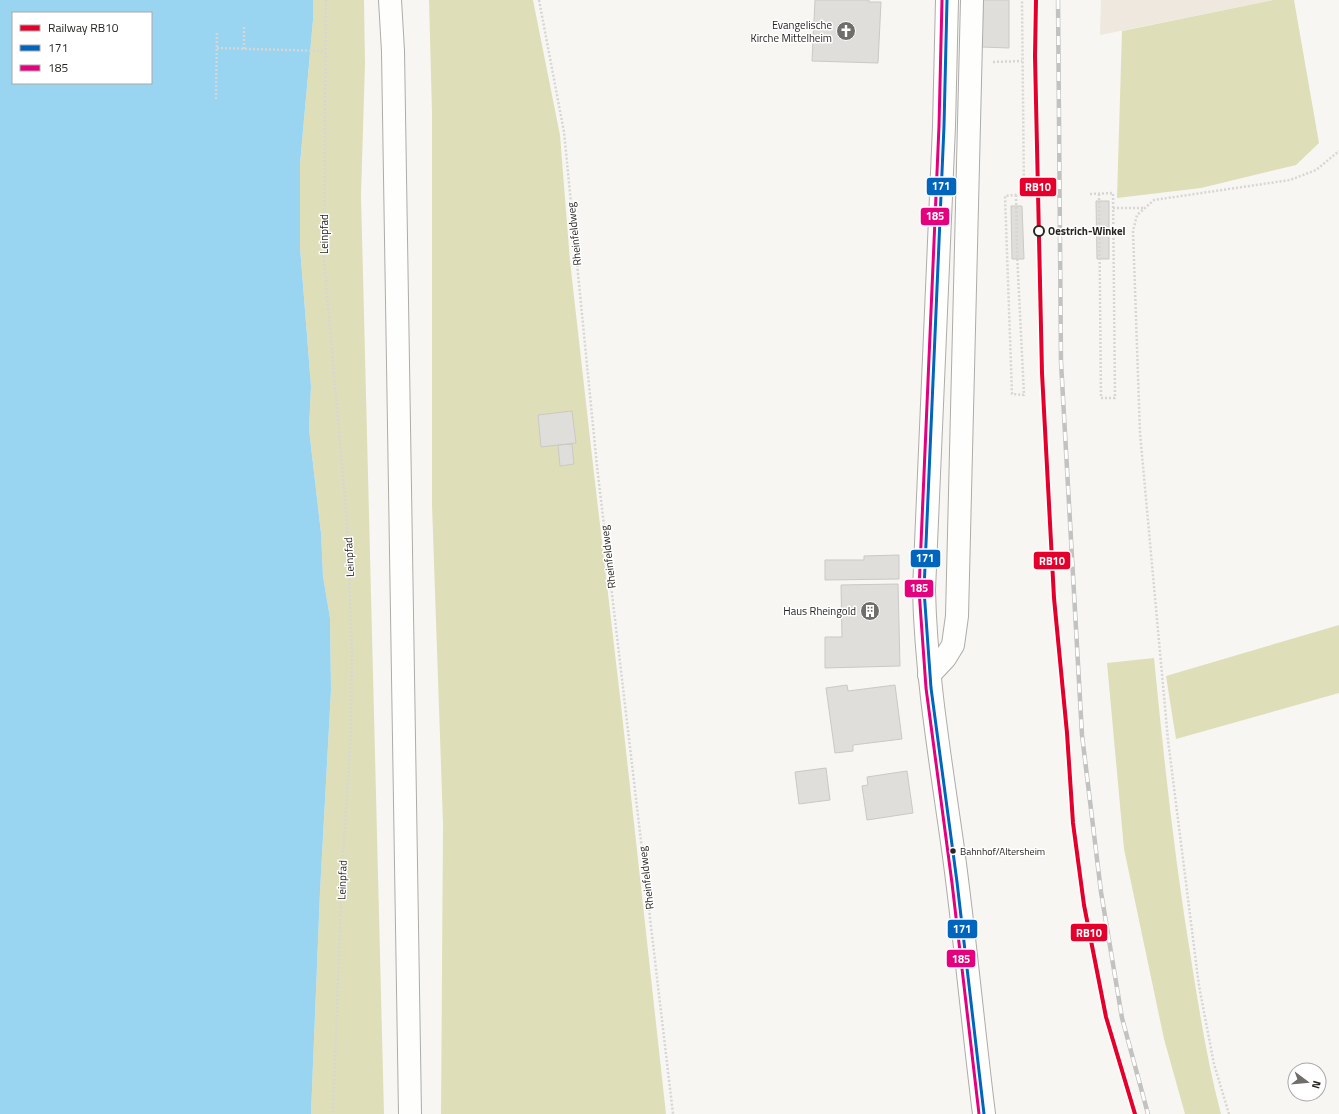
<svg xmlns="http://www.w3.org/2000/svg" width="1339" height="1114" font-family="'Titillium Web',sans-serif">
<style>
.built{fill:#eee8de}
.green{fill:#dedfb8}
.water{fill:#99d5f0;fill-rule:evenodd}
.building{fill:#e0dedb;stroke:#cbc9c5}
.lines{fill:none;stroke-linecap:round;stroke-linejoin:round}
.minor-casing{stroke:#aeaca9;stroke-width:24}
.major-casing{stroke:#aeaca9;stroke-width:24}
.path{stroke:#d7d6d4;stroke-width:2.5;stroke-dasharray:2 2;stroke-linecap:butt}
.minor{stroke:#fefefd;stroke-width:22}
.major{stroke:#fefefd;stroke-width:22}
.rail-casing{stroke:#c2c2c1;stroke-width:4.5}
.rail{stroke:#fff;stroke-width:3;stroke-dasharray:9;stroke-linecap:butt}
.bus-1-casing{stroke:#fff;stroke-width:6}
.bus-2-casing{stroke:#fff;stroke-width:6}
.bus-1{stroke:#0065bd;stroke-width:3}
.bus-2{stroke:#e5007d;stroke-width:3}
.rail-1-casing{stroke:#fff;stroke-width:7}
.rail-1{stroke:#e4002b;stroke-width:4}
.stop-dot{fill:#fff;stroke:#272522;stroke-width:2}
.bus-dot{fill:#272522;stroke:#fff;stroke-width:1.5}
.labels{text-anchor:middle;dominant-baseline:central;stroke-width:3;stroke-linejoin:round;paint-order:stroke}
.bus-label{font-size:10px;fill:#272522;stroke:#fff;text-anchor:start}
.poi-label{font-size:11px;fill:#272522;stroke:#fff;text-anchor:end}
.stop-label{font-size:11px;font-weight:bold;fill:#272522;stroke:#fff;text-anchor:start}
.street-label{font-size:11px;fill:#272522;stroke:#fff}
.line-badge{stroke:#fff;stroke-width:1.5}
.badge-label{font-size:11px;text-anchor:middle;font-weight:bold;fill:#fff}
</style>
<rect width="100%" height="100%" fill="#f8f6f2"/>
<path class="built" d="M1101,0H1273L1100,35Z"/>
<path class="green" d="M313,0H364L365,63L361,195L384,1114H311L320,892L331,690L330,618L323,576L321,533L309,429L311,386L300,247V164L313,20Z
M429,0H533L560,135L570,261L592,456L621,705L666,1114H441L443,824L432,505V113Z
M1273,0H1294L1319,143L1296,165L1201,188L1117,198L1122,31Z
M1339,625V693L1176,739L1166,676Z
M1154,658C1164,760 1175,863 1192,965C1200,1015 1208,1065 1221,1114H1185L1164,1039L1124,849L1107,663Z"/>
<path class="water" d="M0,0H313V20L300,164V247L311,386L309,429L321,533L323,576L330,618L331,690L320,892L311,1114H0ZM13,13H151V83H13Z"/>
<path class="building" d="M815,0H869V2H881L878,63L812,61Z
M983,0H1009V48L982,47Z
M1096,201H1109V259H1097Z
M1011,206H1022L1024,259H1012Z
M572,411L576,443L541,447L538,415Z
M572,444L574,464L560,466L558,445Z
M899,555V579L825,580V560H864V556Z
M898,584L900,666L825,668V637H842L841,585Z
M847,685L848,691L895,685L902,739L853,745V751L835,753L826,688Z
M826,768L830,800L799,804L795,772Z
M907,771L913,813L867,820L862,786L868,785L867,777Z"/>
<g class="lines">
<g class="minor-casing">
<path id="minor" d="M929,675L945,658L953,645L957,616L972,0"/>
</g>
<g class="major-casing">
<path id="major" d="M390,0L393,51L410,1114
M947,0L944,126L924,590C926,677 941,763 953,849C965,937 973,1026 984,1114"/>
</g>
<path class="path" d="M326,0L324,260L347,522L352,655L351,731L342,872L333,1114
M539,0L564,132L597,466L673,1114
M217,48L325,51
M244,49V26
M993,62L1022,61
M216,99L217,33
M1090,194L1113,193L1115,398H1101L1099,193
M1016,195L1017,253L1024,395L1012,394L1005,196L1024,194L1022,0
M1113,208H1143
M1229,1114L1214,1064L1199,986L1168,740L1140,433L1133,231L1137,215L1154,200L1290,180L1316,170L1339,151"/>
<use href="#minor" class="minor"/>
<use href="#major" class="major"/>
<g class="rail-casing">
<path id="rail" d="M1058,0L1061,362L1082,735L1101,892L1122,1018L1148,1114"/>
</g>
<use href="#rail" class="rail"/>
<g class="bus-1-casing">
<path id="bus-1" d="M947,0L944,126L924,590L931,688L957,882L984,1114"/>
</g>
<g class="bus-2-casing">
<path id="bus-2" d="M942,0L939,126L919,590L926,688L952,883L979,1114"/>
</g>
<use href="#bus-1" class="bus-1"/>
<use href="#bus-2" class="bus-2"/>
<g class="rail-1-casing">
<path id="rail-1" d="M1036,0L1035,56L1042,373L1054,598L1067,733L1073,823L1084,905L1106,1017L1135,1114"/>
</g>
<use href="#rail-1" class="rail-1"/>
</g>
<defs>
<g id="church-disc" transform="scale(1)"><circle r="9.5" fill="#706e6b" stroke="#fff"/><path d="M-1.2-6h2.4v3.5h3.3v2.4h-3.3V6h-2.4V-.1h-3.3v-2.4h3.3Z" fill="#fff"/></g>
<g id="building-disc" transform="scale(1)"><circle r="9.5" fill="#706e6b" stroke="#fff"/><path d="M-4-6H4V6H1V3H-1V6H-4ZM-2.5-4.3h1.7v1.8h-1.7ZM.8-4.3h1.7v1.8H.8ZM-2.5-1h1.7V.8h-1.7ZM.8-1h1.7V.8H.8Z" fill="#fff"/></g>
</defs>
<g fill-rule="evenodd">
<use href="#church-disc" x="846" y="31"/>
<use href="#building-disc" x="870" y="611"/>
</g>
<circle class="stop-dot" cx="1039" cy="231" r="5"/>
<circle class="bus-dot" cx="953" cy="851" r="3.5"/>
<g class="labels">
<g class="bus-label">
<text x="960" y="851">Bahnhof/Altersheim</text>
</g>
<g class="poi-label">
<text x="832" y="25">Evangelische<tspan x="832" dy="13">Kirche Mittelheim</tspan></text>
<text x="856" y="611">Haus Rheingold</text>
</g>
<g class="stop-label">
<text x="1048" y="231">Oestrich-Winkel</text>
</g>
<g class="street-label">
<text transform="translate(324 234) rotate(-90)">Leinpfad</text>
<text transform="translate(574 234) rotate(-96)">Rheinfeldweg</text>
<text transform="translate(349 557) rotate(-93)">Leinpfad</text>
<text transform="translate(608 557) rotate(-97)">Rheinfeldweg</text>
<text transform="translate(646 878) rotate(-97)">Rheinfeldweg</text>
<text transform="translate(342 880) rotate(-88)">Leinpfad</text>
</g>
</g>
<g class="line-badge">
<rect x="926" y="177" width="31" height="19" rx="4" fill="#0065bd"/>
<rect x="1019" y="177" width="38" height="20" rx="4" fill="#e4002b"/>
<rect x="920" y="207" width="30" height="19" rx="4" fill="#e5007d"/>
<rect x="910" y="549" width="31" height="19" rx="4" fill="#0065bd"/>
<rect x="1033" y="551" width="38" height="19" rx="4" fill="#e4002b"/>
<rect x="904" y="579" width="30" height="19" rx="4" fill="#e5007d"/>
<rect x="947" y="919" width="31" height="20" rx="4" fill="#0065bd"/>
<rect x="1070" y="923" width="38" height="19" rx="4" fill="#e4002b"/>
<rect x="946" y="949" width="30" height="19" rx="4" fill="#e5007d"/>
</g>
<g class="badge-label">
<text x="941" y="190">171</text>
<text x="1038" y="191">RB10</text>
<text x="935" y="220">185</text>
<text x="925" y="562">171</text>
<text x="1052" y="565">RB10</text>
<text x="919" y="592">185</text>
<text x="962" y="933">171</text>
<text x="1089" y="937">RB10</text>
<text x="961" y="963">185</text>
</g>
<rect x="12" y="12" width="140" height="72" fill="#ffffff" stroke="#a9a8a7"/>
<rect x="20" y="25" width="20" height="6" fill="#e4002b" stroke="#a9a8a7"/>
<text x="48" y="32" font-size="12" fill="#272522">Railway RB10</text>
<rect x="20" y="45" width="20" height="6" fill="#0065bd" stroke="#a9a8a7"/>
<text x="48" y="52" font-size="12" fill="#272522">171</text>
<rect x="20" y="65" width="20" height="6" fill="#e5007d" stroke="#a9a8a7"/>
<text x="48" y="72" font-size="12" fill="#272522">185</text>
<g transform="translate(1307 1082) rotate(106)"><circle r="19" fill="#ffffff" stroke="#a9a8a7"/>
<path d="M0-3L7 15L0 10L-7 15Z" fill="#706e6b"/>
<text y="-6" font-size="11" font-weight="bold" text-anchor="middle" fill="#272522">N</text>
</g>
</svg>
